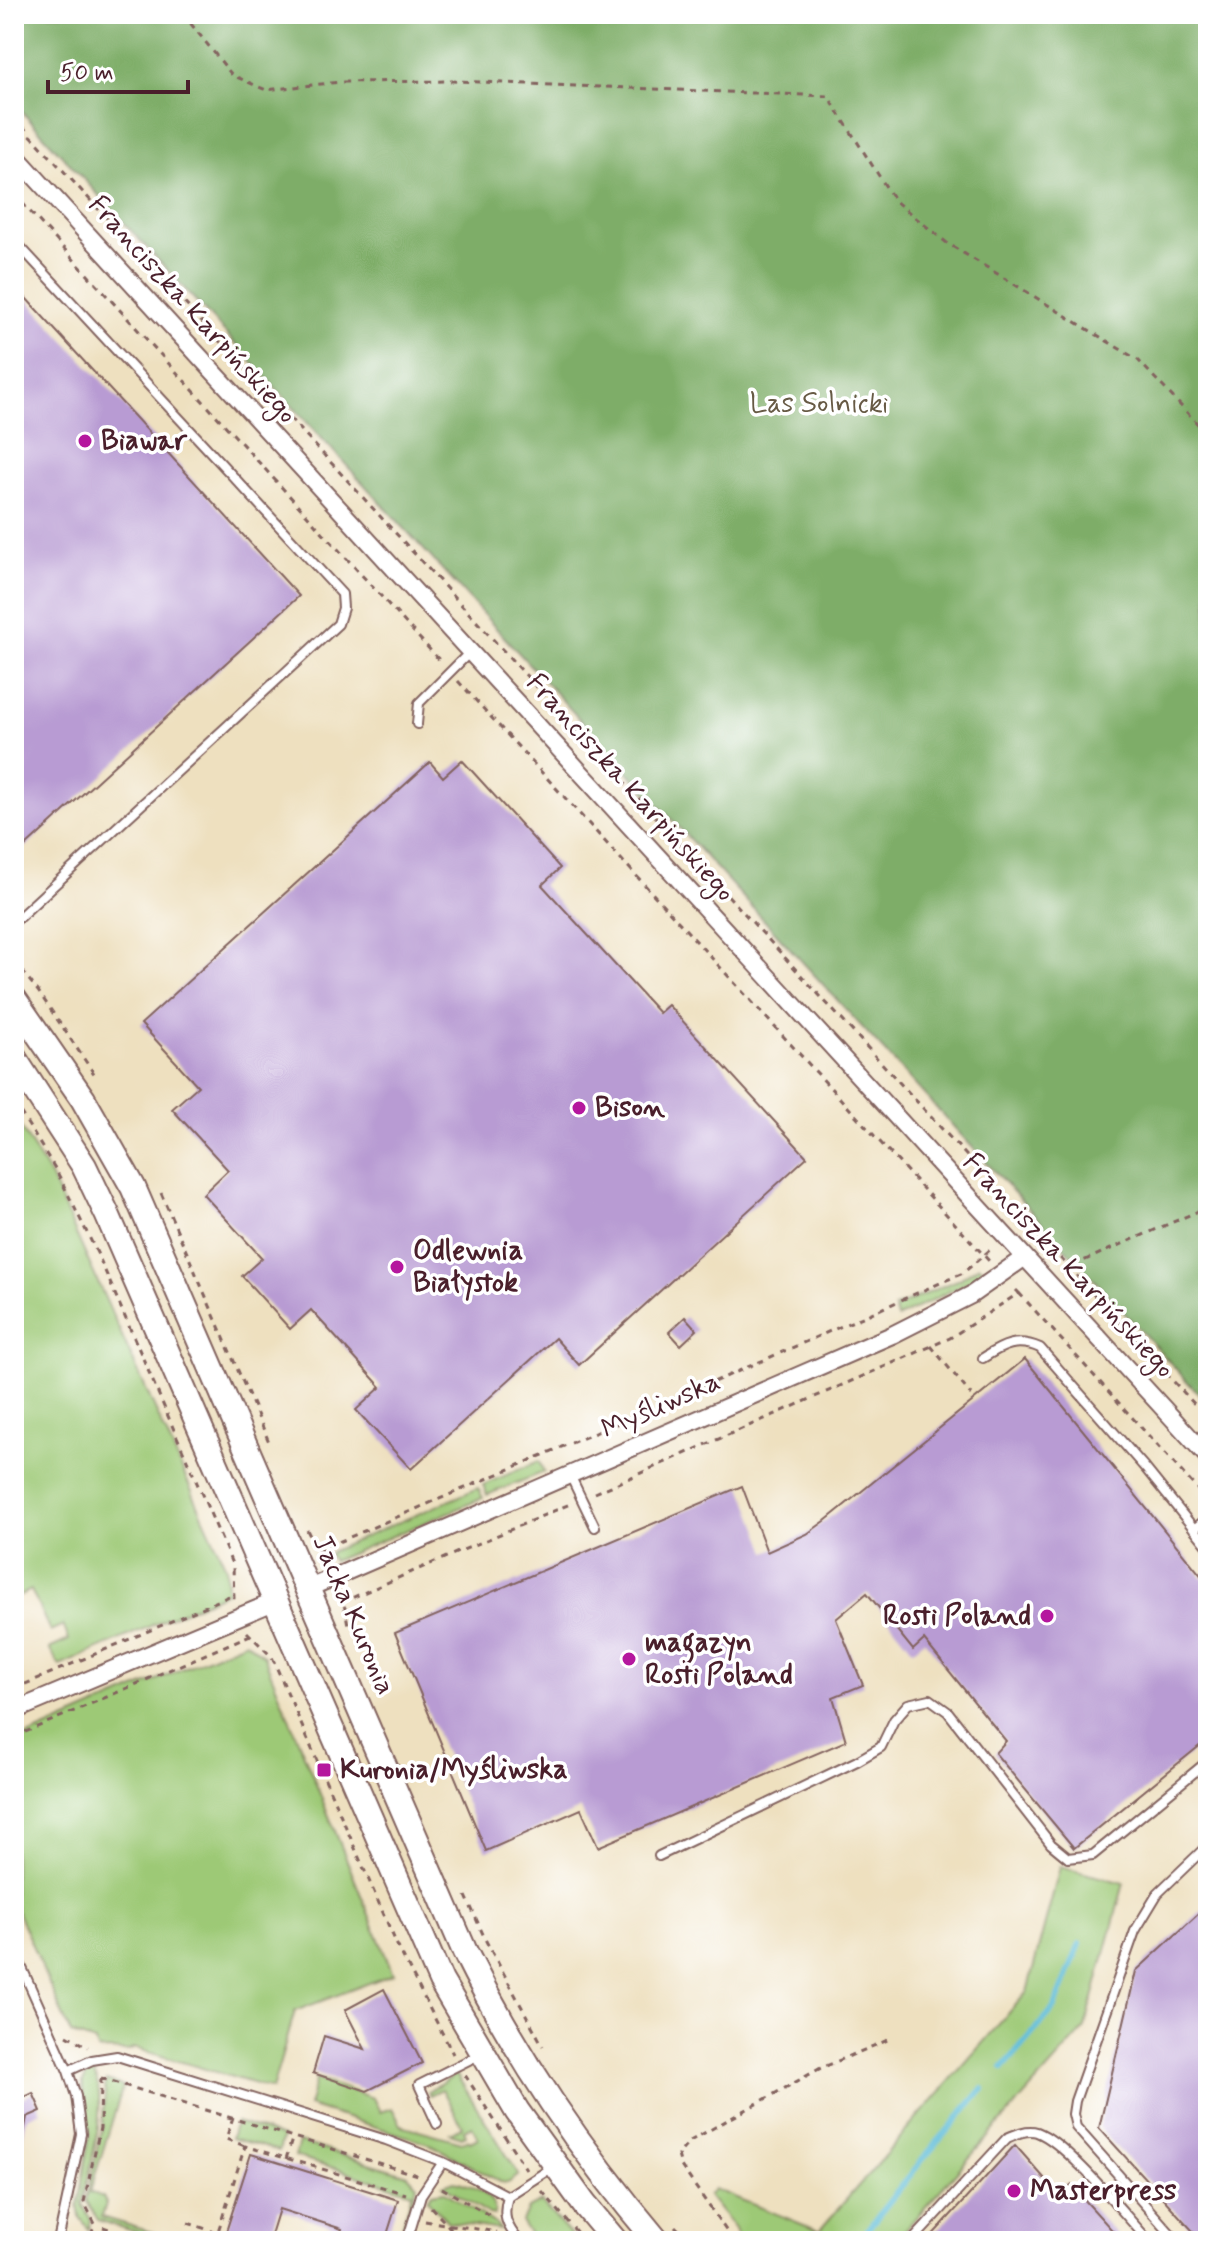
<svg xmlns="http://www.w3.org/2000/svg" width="1222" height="2255" font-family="Mynerve,sans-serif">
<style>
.green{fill:#9dc976;stroke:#747450;stroke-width:2}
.forest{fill:#7ead67;stroke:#646649;stroke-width:2}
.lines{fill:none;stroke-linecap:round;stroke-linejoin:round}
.stream{stroke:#58bad7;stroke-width:6}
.building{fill:#b89bd3}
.lane-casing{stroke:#83635f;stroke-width:12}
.street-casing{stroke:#83635f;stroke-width:20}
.secondary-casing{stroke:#83635f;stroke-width:28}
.path{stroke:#83635f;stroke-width:3;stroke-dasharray:6 6;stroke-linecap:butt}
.lane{stroke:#fff;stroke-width:8}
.street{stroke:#fff;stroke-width:16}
.secondary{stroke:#fff;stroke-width:24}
.poi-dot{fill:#b5179e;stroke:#fff;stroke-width:3}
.labels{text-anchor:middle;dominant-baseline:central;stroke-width:7;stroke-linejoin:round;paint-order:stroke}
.street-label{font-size:28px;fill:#4a1f2b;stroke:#fff}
.park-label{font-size:28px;fill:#675a45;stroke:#fff}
.poi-label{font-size:28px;font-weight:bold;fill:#4a1f2b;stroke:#fff;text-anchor:start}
</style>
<rect width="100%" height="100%" fill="#fff"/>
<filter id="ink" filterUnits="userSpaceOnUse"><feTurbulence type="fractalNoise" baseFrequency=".0125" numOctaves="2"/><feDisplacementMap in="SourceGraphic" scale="16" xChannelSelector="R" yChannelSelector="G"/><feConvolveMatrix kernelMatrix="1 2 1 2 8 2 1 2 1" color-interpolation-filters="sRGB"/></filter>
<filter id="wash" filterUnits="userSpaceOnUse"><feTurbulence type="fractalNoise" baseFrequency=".006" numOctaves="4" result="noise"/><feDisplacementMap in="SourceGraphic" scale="32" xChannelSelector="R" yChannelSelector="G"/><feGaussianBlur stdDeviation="1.8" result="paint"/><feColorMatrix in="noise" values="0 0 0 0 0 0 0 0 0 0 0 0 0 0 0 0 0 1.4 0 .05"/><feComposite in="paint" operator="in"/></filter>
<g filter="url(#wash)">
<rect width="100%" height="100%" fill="#eee0bf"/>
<path class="green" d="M14,1116L50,1176L226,1567L227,1592L60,1666L49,1649L69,1640L63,1625L50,1631L31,1590L14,1598Z
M979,1266L986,1270L976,1278L897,1318L894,1308L961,1278Z
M539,1461L544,1472L487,1495L483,1485Z
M478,1488L483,1498L333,1561L329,1555L332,1551Z
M246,1641L264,1656L393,1974L295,2011L272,2089L135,2048L128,2051L97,2050L95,2042L71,2034L14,1904V1742Z
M1060,1867L1124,1883L1085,2028L895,2241H739L735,2229L708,2195L714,2189L819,2231L1027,1992Z
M93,2071C110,2106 89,2166 82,2204L91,2220L89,2230L80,2217L78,2205L90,2134L83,2090V2082L89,2072Z
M456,2074L519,2175L508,2183L500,2182L428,2143L308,2106L316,2079L373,2098L380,2112L392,2108L401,2125L462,2142L468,2140L470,2142L478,2138L472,2126L464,2130L466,2135L462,2137L450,2133L462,2126L442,2089L430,2095L428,2091Z
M106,2081L123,2086L90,2192L103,2197L106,2203L102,2217L181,2241H164L98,2220L86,2200L102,2128Z
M236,2122L283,2137L279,2151L231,2138Z
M299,2142L408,2175L417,2185L405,2226L403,2224L412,2192L295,2156Z
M454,2181C473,2185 495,2194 495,2215L489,2214L443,2185Z
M444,2191L497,2225L500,2230L448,2222L427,2199L432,2193Z
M541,2202L576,2241H535L524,2227L522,2221L528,2209Z"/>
<path class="forest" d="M14,14H1208V1404L14,103Z"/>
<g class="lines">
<path class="stream" d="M1003,2068L1055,2007L1080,1944
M858,2241L923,2159L983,2089"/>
</g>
<g id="blocks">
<path class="building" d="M14,285L299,596L14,857Z
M462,760L560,868L542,885L659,1013L668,1005L807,1157L579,1365L555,1338L411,1469L356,1410L381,1387L311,1310L290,1329L242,1276L262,1258L203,1194L228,1170L172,1109L198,1086L141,1024L430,762L443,777Z
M685,1317L697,1330L681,1345L669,1332Z
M1025,1359L1208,1584V1739L1074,1848L995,1753L1006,1741L924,1640L913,1650L867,1593L836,1619L863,1685L833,1697L846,1741L598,1847L581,1809L486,1851L395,1633L742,1486L767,1552L807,1534L825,1521Z
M1208,1905V2241H1202L1099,2128L1136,1971Z
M384,1989L422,2063L367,2091L313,2073L324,2036L365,2049L345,2010Z
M33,2093L41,2111L27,2117L21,2148L14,2147V2102Z
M1015,2145L1060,2196L1071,2185L1122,2241H927Z
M251,2154L398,2200L385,2241H339L342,2229L279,2209L269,2241H223Z"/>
</g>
</g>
<g filter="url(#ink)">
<use href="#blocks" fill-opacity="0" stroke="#83635f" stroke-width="2"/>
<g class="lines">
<g class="lane-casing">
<path id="lane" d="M14,240L342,594L343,608L338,624L14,922
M417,724L419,703L470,652
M983,1358C1003,1345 1017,1338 1040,1348L1146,1469L1208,1546
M570,1475L595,1527
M1194,1529L1208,1518
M659,1856L857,1761L881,1747L894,1720L908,1704L930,1699L948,1712L1051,1844L1068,1858L1093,1855L1208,1761
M14,1950L68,2071L76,2096L81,2134L58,2241
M68,2071L92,2060L117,2056L386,2140L443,2162L421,2195L407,2241
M437,2124L419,2085L481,2054
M443,2162L508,2196L553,2167
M508,2196C502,2216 506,2225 519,2241
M912,2241L1007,2138C1016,2134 1027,2129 1037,2132C1067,2143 1124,2214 1149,2241
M1177,2241L1076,2127L1073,2114L1075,2101L1135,1931L1158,1893L1208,1845"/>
</g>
<g class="street-casing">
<path id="street" d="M14,154L1208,1457
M309,1588L892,1335L971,1295L1025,1257
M14,1711L276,1601"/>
</g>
<g class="secondary-casing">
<path id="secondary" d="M14,999L83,1099L133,1187L465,1952C518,2059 580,2150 657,2241
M14,1058L84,1166L107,1214L441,1981L517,2111L584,2204L615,2241"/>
</g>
<path class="path" d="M183,14L232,75L266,90L340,82L453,81L828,96L895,201L947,243L1138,360L1208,435
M14,117L1208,1419
M14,194L442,663
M458,681L990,1262
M14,961L38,991L97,1078
M14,1102L56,1170L99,1257L233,1566L234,1600
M161,1193L269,1442
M1064,1272L1069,1267L1208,1207
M1019,1293L1208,1501
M931,1346L971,1395
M595,1493L950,1338L1019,1293L1012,1286
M307,1530L324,1563
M317,1551L677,1398L963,1273L991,1249
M339,1595L345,1608L348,1625
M342,1602L570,1504
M247,1632L272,1657L397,1945L453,2054
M14,1689L234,1594
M14,1737L250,1635
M466,1896L486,1941L543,2046
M14,1914L25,1940
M67,2035L88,2047
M465,2075L526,2169
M101,2078L417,2175
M233,2117L226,2139L245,2146
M286,2159L293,2136
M442,2188L494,2218
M542,2191L584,2241
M431,2207L462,2241
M425,2221L497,2232
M188,2223L218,2233
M675,2226L689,2241
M103,2227L146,2241
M91,2235L95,2224L84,2202L100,2128L101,2079
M215,2241L245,2146L406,2194
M730,2241V2236L681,2166L678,2155L690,2141L819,2069L890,2039"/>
<use href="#lane" class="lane"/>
<use href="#street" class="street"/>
<use href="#secondary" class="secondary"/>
</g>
</g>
<g class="poi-dot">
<circle cx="85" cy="441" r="8"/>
<circle cx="579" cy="1108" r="8"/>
<circle cx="397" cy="1267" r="8"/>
<circle cx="1047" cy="1616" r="8"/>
<circle cx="629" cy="1659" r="8"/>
<rect x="316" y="1762" width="16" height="16" rx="4"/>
<circle cx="1014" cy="2191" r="8"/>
</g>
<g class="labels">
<g class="street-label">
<text transform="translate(192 310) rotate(48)">Franciszka Karpińskiego</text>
<text transform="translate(630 788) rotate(48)">Franciszka Karpińskiego</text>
<text transform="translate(1068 1266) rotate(47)">Franciszka Karpińskiego</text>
<text transform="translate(661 1406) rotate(-24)">Myśliwska</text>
<text transform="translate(353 1615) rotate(67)">Jacka Kuronia</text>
</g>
<g class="park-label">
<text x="819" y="404">Las Solnicki</text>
</g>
<g class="poi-label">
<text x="101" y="441">Biawar</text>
<text x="595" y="1108">Bison</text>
<text x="413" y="1251">Odlewnia<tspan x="413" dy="32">Białystok</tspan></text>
<text x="1031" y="1616" text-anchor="end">Rosti Poland</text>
<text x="645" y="1643">magazyn<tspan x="645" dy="32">Rosti Poland</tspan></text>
<text x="340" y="1770">Kuronia/Myśliwska</text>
<text x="1030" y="2191">Masterpress</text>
</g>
</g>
<rect width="1222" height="2255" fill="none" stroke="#fff" stroke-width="48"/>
<path d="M48 80v12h140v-12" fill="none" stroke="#4a1f2b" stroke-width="4"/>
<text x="60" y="80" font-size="24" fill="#4a1f2b" stroke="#ffffff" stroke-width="6" paint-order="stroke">50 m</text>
</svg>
